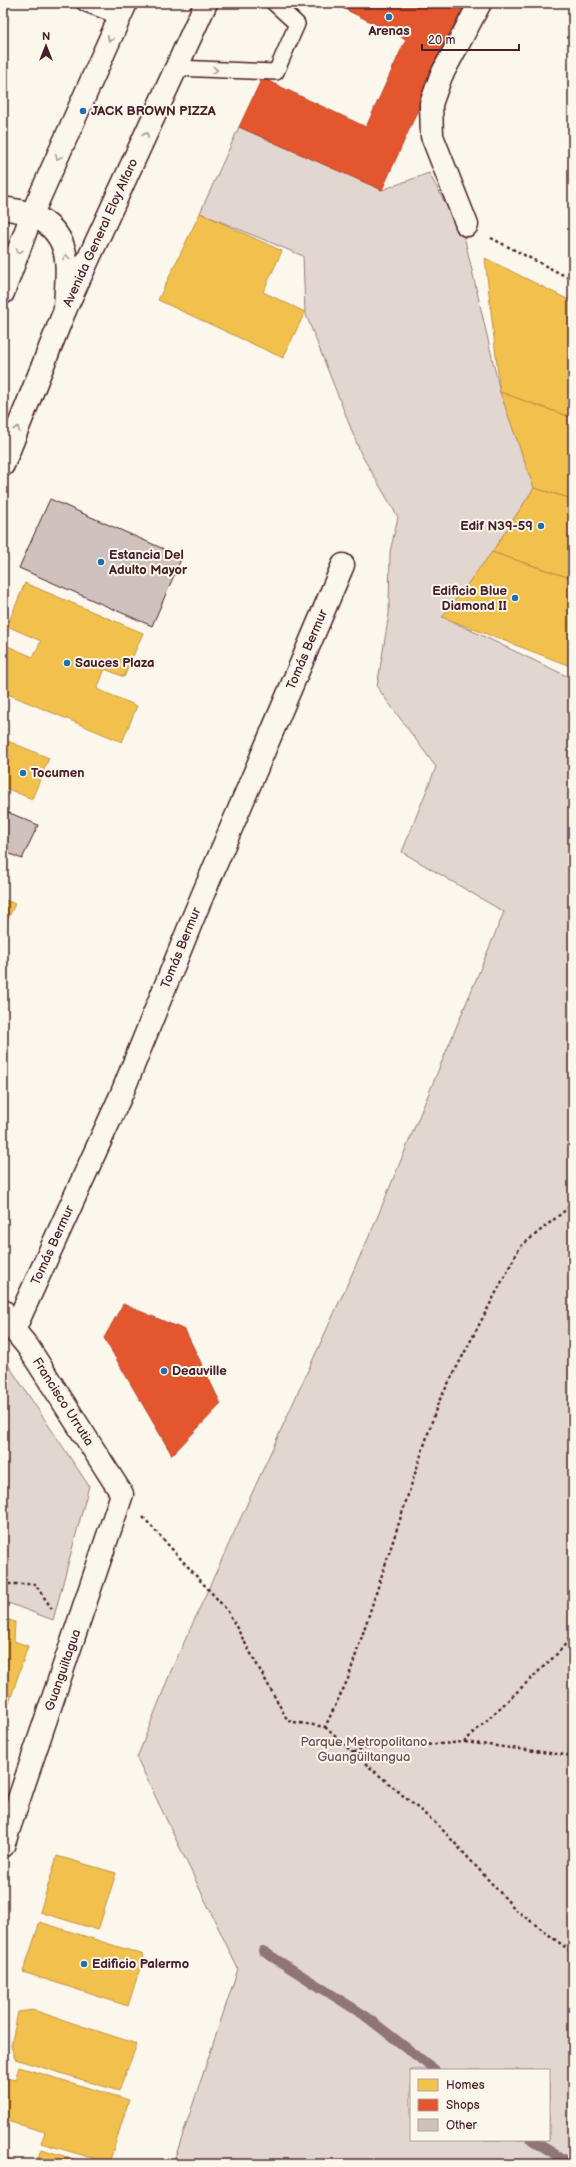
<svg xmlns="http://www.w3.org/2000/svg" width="576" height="2167" font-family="'Balsamiq Sans',sans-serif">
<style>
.green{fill:#e2d7d0;stroke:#967b7e;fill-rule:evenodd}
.homes{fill:#f2c14e;stroke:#c09044}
.shops{fill:#e4572e;stroke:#b6462d}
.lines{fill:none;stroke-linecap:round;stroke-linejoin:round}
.stream{stroke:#907477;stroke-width:10}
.building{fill:#cfc2bc;stroke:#4a1f2b}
.service-casing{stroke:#4a1f2b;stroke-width:18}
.minor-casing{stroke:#4a1f2b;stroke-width:25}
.secondary-casing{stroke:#4a1f2b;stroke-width:25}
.primary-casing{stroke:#4a1f2b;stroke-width:25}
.path{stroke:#4a1f2b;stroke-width:2.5;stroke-dasharray:3 3;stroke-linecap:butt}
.service{stroke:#fbf7ec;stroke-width:15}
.minor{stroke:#fbf7ec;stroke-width:22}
.secondary{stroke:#fbf7ec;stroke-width:22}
.primary{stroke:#fbf7ec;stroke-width:22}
.oneway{stroke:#ab9695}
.poi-dot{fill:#1f6fb2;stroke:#fbf7ec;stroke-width:1.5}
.labels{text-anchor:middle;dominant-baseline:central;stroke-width:4;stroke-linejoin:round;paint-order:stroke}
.poi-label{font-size:13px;font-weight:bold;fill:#4a1f2b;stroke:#fbf7ec;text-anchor:start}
.street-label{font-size:13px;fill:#4a1f2b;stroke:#fbf7ec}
.park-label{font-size:13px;fill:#704d54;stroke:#fbf7ec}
</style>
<rect width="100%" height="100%" fill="#fbf7ec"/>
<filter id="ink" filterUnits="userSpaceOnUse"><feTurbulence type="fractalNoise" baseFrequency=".025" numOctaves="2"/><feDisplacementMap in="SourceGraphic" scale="8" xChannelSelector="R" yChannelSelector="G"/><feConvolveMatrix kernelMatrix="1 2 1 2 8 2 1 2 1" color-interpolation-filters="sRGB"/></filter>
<g filter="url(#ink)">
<path class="green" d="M239,127L382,190L429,173L465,240L500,392L534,488L492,552L443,617L573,679V741L570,752L573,759V2164H173L238,1969L137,1758L171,1671L372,1230L504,912L402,852L436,767L377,687L389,614L390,552L398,517L361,454L305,312L303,256L200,213ZM411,2070H549V2140H411Z
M3,1357L89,1486L53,1620L3,1601Z"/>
<path class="homes" d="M200,213L282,251L263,292L305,312L283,358L158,300Z
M485,258L573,302V418L500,392Z
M500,392L573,418V499L534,488Z
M534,488L573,499V579L492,552Z
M492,552L573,579V667L442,617Z
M25,583L143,633L124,677L105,669L97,689L137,706L122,742L3,692V644L33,657L41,641L7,626Z
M3,739L49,758L32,799L3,787Z
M3,899L15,904L3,929Z
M3,1618L15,1622L14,1641L28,1646L4,1718Z
M57,1856L116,1873L98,1930L40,1912Z
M40,1922L144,1955L128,2006L23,1972Z
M33,2010L137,2044L119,2091L15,2059L11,2046L18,2012Z
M19,2067L129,2100L109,2163L41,2143L45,2132L3,2120V2088L6,2078L15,2080Z
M41,2149L90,2164H36Z
M3,2157L23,2164H3Z"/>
<path class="shops" d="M332,3H466L382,190L239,127L262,78L366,127L406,39Z
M123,1304L185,1330L221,1404L172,1455L104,1338Z"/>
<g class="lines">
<path class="stream" d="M263,1951L364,2015L435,2070
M532,2140L571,2164"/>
</g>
<path class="building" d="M50,499L182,557L152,626L19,568Z
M3,810L38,825L22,859L3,851Z"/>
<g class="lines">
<g class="service-casing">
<path id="service" d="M84,3L120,17
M176,68L276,72L297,24L274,3"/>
</g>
<g class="minor-casing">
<g id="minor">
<path d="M467,225L432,136L431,104L441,76L480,3"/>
<path id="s1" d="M3,1311L14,1330L28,1347L122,1494L3,1846"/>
<path id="s2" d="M14,1330L122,1093L195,913L343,565"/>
</g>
</g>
<g class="secondary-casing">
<path id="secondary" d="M3,208C12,210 25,211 33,215C76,237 66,270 65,310"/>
</g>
<g class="primary-casing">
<g id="primary">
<path d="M3,293L32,214L126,3"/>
<path id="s3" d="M3,465L65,310L206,3"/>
</g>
</g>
<path class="path" d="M491,238L573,280
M143,1517L227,1610L288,1721L325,1727L348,1679L438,1403L520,1247L573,1204
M3,1582L7,1584H35L52,1609
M325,1727L353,1753L440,1827L516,1910L573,1953
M465,1742L573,1756
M353,1753L379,1741L413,1746L464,1742L558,1653L573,1635"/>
<use href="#service" class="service"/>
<use href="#minor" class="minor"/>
<use href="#secondary" class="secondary"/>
<use href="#primary" class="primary"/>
</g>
<defs><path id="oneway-chevron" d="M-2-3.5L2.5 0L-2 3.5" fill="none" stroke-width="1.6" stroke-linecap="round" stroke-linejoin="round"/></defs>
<g class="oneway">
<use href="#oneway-chevron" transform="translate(110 39) rotate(114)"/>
<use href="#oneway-chevron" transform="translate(215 70) rotate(3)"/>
<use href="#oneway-chevron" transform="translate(146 135) rotate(-65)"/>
<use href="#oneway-chevron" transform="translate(58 157) rotate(114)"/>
<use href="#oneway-chevron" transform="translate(19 251) rotate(110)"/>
<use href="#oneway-chevron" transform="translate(66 257) rotate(-98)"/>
<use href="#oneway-chevron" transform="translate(17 429) rotate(-68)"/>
</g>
</g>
<g class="poi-dot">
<circle cx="389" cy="17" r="4"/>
<circle cx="83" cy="111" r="4"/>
<circle cx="541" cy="526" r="4"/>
<circle cx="101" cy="562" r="4"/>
<circle cx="515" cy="598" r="4"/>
<circle cx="67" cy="663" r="4"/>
<circle cx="23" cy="773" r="4"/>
<circle cx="164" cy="1371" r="4"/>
<circle cx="84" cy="1964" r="4"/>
</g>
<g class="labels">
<g class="poi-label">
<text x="389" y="31" text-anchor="middle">Arenas</text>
<text x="91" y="111">JACK BROWN PIZZA</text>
<text x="533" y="526" text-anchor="end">Edif N39-59</text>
<text x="109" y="555">Estancia Del<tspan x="109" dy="15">Adulto Mayor</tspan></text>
<text x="507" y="591" text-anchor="end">Edificio Blue<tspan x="507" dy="15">Diamond II</tspan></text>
<text x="75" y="663">Sauces Plaza</text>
<text x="31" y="773">Tocumen</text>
<text x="172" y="1371">Deauville</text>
<text x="92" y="1964">Edificio Palermo</text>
</g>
<g class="street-label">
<text stroke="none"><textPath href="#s3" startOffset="252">Avenida General Eloy Alfaro</textPath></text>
<text stroke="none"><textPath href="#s2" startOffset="741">Tomás Bermur</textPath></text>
<text stroke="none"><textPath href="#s2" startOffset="417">Tomás Bermur</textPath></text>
<text stroke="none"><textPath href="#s2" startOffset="93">Tomás Bermur</textPath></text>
<text stroke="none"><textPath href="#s1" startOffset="109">Francisco Urrutia</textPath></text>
<text transform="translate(63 1670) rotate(-71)">Guanguiltagua</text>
</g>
<g class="park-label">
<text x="364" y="1742">Parque Metropolitano<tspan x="364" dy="15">Guangüiltangua</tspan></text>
</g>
</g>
<rect width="576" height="2167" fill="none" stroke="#fbf7ec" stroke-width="16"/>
<rect x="8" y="8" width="560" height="2151" fill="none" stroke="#4a1f2b" stroke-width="1.5" filter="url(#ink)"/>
<rect x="410" y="2069" width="140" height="72" fill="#fbf7ec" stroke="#b4a19f"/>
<rect x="418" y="2079" width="20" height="12" fill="#f2c14e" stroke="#b4a19f"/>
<text x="446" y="2089" font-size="12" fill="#4a1f2b">Homes</text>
<rect x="418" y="2099" width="20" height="12" fill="#e4572e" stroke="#b4a19f"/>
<text x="446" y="2109" font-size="12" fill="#4a1f2b">Shops</text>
<rect x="418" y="2119" width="20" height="12" fill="#cfc2bc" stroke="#b4a19f"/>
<text x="446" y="2129" font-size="12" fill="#4a1f2b">Other</text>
<g transform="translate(46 46)" stroke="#fbf7ec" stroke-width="3" paint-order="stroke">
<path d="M0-3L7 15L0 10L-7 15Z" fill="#4a1f2b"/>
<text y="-6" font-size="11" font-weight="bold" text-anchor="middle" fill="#4a1f2b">N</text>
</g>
<path d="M422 44v6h97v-6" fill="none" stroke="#4a1f2b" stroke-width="2"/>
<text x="428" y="44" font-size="12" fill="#4a1f2b" stroke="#fbf7ec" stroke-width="3" paint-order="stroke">20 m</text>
</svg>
